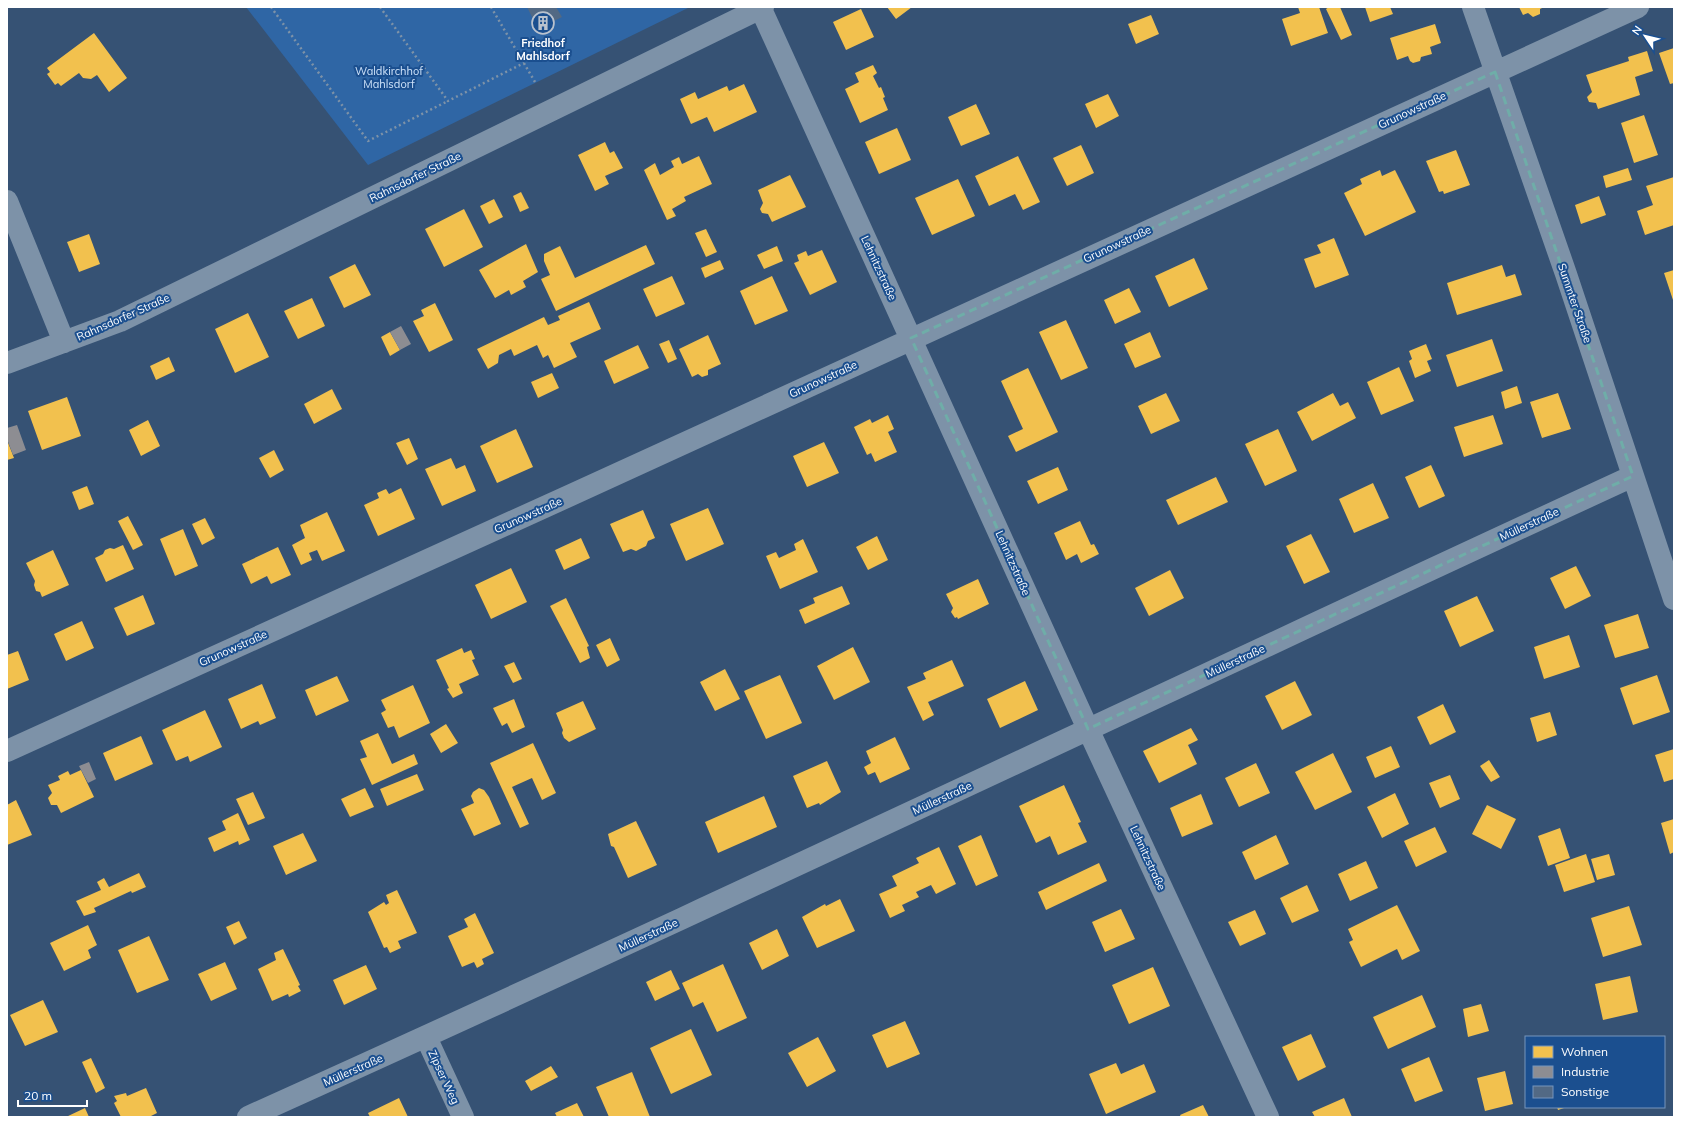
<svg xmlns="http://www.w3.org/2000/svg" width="1681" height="1124" font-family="Mulish,sans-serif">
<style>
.green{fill:#2f66a5}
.homes{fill:#f2c14e}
.industry{fill:#8d8d92}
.building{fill:#526984}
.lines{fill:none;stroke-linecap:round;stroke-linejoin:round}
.path{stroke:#7d92a8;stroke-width:2.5;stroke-dasharray:2 3;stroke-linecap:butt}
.minor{stroke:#7d92a8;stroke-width:22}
.marked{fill:none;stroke:#6fada8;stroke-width:3;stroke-dasharray:8 5;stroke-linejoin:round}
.labels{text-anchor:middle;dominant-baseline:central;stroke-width:4;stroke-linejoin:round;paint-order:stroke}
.poi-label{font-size:11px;font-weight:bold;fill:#fff;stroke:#1b4f8f}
.park-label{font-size:11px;fill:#cfe3fa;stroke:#1b4f8f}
.street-label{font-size:11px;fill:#fff;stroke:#1b4f8f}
</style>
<rect width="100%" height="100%" fill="#365274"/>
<path class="green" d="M246,7H690L368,165Z"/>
<path class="homes" d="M887,7H912L896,19Z
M1298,7H1319L1328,33L1291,46L1282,19L1300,13Z
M1329,7H1340L1352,35L1341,40L1326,9Z
M1365,7H1390L1393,14L1370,22Z
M1519,7H1544L1540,9V14L1533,17L1528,13L1523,15Z
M861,9L874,37L846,50L833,22Z
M1151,15L1159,34L1136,44L1128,24Z
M1435,24L1441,43L1430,47L1432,54L1421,57L1420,61L1413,63L1410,61L1408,56L1397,60L1390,38Z
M94,33L127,78L109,92L97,75L91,79L83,78L79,73L61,86L58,83L55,85L47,74L50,72L47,68Z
M1674,48V83L1670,84L1659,53Z
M1647,51L1653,71L1635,77L1640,95L1598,109L1596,103L1589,102L1587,97L1592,92L1586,75L1629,61L1628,57Z
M873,65L877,73L873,76L879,88L881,87L885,97L883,98L888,110L860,123L845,89L859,82L855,73Z
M744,84L757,112L714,132L707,117L691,124L680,99L695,92L698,99L727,86L729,91Z
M1108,94L1119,116L1096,128L1085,104Z
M976,104L990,134L961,146L948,117Z
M1644,115L1658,155L1634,163L1621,123Z
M897,128L911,160L879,174L865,142Z
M605,142L610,153L614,151L623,168L605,176L609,184L595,191L578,155Z
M1081,145L1094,173L1067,186L1053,158Z
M1456,150L1470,185L1444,194L1443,191L1439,192L1426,161Z
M699,156L712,184L684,197L686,201L672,209L676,216L667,220L644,170L655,163L660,175L674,167L671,161L679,157L682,164Z
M1018,156L1040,202L1023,210L1015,194L989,206L975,176Z
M1628,168L1632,180L1606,188L1603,176Z
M1380,170L1382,176L1395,170L1416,212L1365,236L1344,193L1362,184L1360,179Z
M790,175L806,207L772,222L768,214L762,213L760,209L763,203L758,190Z
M1674,177V225L1645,235L1637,211L1653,205L1646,186Z
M958,179L975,216L932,235L915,198Z
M521,192L529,208L520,212L513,196Z
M1599,196L1606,215L1581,224L1575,205Z
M494,199L503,217L489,224L480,206Z
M464,209L483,247L444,267L425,229Z
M706,229L717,252L706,257L695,233Z
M89,234L100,264L79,272L67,242Z
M1334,238L1349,275L1315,288L1304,259L1321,253L1317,245Z
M526,244L538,272L523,281L526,287L511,295L509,290L495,298L479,270Z
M646,245L655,264L556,311L541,279L550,275L544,261V254L560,246L575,278Z
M777,246L783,261L764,269L757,255Z
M822,250L837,282L810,295L794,263L799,261L797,255L806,251L808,256Z
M1194,258L1208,289L1169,307L1155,276Z
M720,260L724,269L705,278L701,268Z
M355,264L371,295L344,308L329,277Z
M1502,265L1506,277L1515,274L1522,295L1457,315L1447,283Z
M1674,270V303L1664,273Z
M672,276L685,304L656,317L643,289Z
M772,276L788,311L755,325L740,291Z
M1129,288L1141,312L1115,324L1104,300Z
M312,298L325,326L298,339L284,311Z
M589,302L601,329L570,343L577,357L554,368L548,355L543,358L537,345L514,356L511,349L499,355L498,363L488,369L477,349L544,317L548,325L560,320L558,316Z
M435,303L453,340L429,352L413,321L424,316L421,310Z
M248,313L269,357L235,373L215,329Z
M1066,320L1088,368L1061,380L1039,332Z
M390,332L400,350L390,356L381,337Z
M1150,332L1161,357L1135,368L1124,344Z
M708,335L721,364L708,370V375L702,377L698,374L692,377L679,349Z
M1492,339L1503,371L1457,387L1446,355Z
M669,340L677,359L668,363L659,344Z
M1426,344L1432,359L1427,361L1431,371L1415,378L1409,361L1412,359L1409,351Z
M638,345L649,368L614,384L604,361Z
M169,357L175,371L156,380L150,366Z
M1399,367L1414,401L1381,415L1367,382Z
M1028,368L1058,432L1016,452L1008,436L1023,429L1001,381Z
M552,373L559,388L538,398L531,382Z
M1517,386L1522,403L1505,409L1501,392Z
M332,389L342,409L314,424L304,404Z
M1166,393L1180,421L1151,434L1138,406Z
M1333,393L1340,406L1348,402L1356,418L1312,441L1297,412Z
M1558,393L1571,429L1542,438L1530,402Z
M67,397L81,436L42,450L28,411Z
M888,415L894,429L888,432L897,452L875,462L871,453L867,455L854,427L870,419L872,423Z
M1493,415L1503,444L1464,457L1454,427Z
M148,420L160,446L141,456L129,430Z
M516,429L533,467L497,483L480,446Z
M1278,429L1297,471L1265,486L1245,444Z
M409,438L418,459L407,465L396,443Z
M7,440L14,458L7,460Z
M824,442L839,473L807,487L793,456Z
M274,450L284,470L270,478L259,458Z
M451,458L456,469L465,465L476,491L442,506L425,469Z
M1431,465L1445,496L1419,508L1405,477Z
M1058,467L1068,490L1038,504L1027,481Z
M1216,477L1228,502L1178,525L1166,500Z
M1373,483L1389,518L1354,533L1339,499Z
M87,486L94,504L79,510L72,492Z
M401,488L415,519L378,536L364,505L379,498L377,493L386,489L389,494Z
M708,508L724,544L686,561L670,524Z
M643,510L655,538L648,541L646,546L636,551L631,549L623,552L610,524Z
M327,512L345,551L322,561L317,550L309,553L312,560L301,565L292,545L305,538L300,525Z
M128,516L143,545L133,550L118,521Z
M205,518L215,538L202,545L192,524Z
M1080,521L1091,545L1094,544L1099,554L1081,563L1077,554L1066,560L1054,533Z
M183,529L198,566L175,576L160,539Z
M1311,534L1330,572L1304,584L1286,546Z
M877,536L888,560L868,570L856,547Z
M581,538L590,558L564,570L555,550Z
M803,539L818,572L780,589L766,556L776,552L779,558L796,550L794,544Z
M123,545L134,569L106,582L95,558L103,554L105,550L110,548L114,549Z
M278,547L291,575L271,584L267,576L251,584L242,564Z
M53,550L69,585L42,597L40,592L36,591L34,585L35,581L26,563Z
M1576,566L1591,596L1565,609L1550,578Z
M511,568L527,602L491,619L475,585Z
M1170,570L1184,598L1149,616L1135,588Z
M978,579L989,604L958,619L957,617L955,618L951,612L953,608L946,594Z
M842,586L850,604L805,624L799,610L815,603L813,598Z
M143,595L155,624L127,636L114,608Z
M1477,596L1494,631L1460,647L1444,611Z
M566,598L589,646L587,647L590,658L580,663L550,606Z
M1638,614L1649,648L1615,658L1604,625Z
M82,621L94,648L66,661L54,634Z
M1569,635L1580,667L1544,679L1534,647Z
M610,638L620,660L607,667L596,645Z
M853,647L870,682L834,700L817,666Z
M462,648L464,653L471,650L475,659L472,660L479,675L459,684L463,693L453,698L447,689L449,688L436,660Z
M18,651L29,680L7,689V655Z
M952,660L964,686L928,702L934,715L923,721L907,687L926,679L923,673Z
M514,662L522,679L513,683L504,666Z
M725,669L740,699L715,711L700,682Z
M780,675L802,723L766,739L744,691Z
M1657,675L1670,712L1633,725L1620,688Z
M337,676L349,701L316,716L305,690Z
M1025,681L1038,710L1000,728L987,699Z
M1295,681L1312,715L1282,730L1265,696Z
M262,684L276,718L260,725L258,721L241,729L228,699Z
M413,685L430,723L399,738L394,726L388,728L381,713L386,710L381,700Z
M514,699L525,727L512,733L507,723L502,726L493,708Z
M583,701L596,729L569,742L564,738L562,733L563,730L556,713Z
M1443,704L1456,732L1430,745L1417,717Z
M205,710L222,747L190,762L188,756L176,761L162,730Z
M1550,712L1557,735L1537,742L1530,718Z
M446,724L458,743L441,753L430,734Z
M1191,728L1198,740L1188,745L1197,764L1159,783L1143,751Z
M378,733L392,764L414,754L418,764L372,785L360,759L367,757L360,741Z
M141,736L153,764L115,781L103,753Z
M895,737L910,769L880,783L875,772L868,775L864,767L871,763L866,751Z
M533,743L556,793L542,800L532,778L512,787L529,824L520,828L490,763Z
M1391,746L1400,767L1375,778L1366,757Z
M1674,749V779L1664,782L1655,755Z
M1333,753L1352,792L1315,810L1295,772Z
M1489,760L1500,777L1491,782L1480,766Z
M827,761L841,792L820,805L819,803L807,808L793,776Z
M1256,763L1270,793L1239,807L1225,778Z
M81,770L94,797L61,813L57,805H51L48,798L52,793L48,785L60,780L58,776L68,771L70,775Z
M417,774L424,790L387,806L380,789Z
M1450,775L1460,799L1440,808L1429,783Z
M1064,785L1081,822L1078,823L1087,842L1058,855L1050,836L1036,843L1019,806Z
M365,788L374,807L350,817L341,799Z
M479,788L484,790L489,797L501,824L474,836L461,809L474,803L471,796L473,792Z
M253,792L265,818L248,825L236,799Z
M1395,793L1409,824L1382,838L1367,807Z
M1201,794L1213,824L1182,837L1170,808Z
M764,796L777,827L718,853L705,822Z
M16,800L32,835L7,845V805Z
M1487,805L1516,819L1501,849L1472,834Z
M238,813L250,840L239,845L238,841L214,852L208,838L226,830L222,821Z
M1674,819V852L1670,854L1661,823Z
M636,821L657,865L628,878L614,847L611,846L608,834Z
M1435,827L1447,852L1416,867L1404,841Z
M1560,828L1570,858L1548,866L1538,836Z
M303,833L317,861L286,875L273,846Z
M981,835L998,876L976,886L958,846Z
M1276,835L1289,864L1255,880L1242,852Z
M939,847L956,884L936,894L931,885L916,892L919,897L902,905L905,911L890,918L879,894L897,886L892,876L919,863L916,858Z
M1586,854L1595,882L1564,892L1555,865Z
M1609,854L1615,875L1597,880L1591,859Z
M1366,861L1378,888L1350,901L1338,874Z
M1099,863L1107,881L1046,910L1038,892Z
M139,873L146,887L132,893L131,891L94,908L96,912L84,916L76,901L101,890L97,882L104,878L109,887Z
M1307,885L1319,911L1292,923L1280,898Z
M397,890L417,933L398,941L401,948L390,953L387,947L384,948L368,912L384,902L386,905L389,903L386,895Z
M840,899L855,931L817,948L802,917L825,904L826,906Z
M1397,905L1420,951L1402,960L1397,949L1361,967L1349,942L1353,940L1348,929Z
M1629,906L1642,945L1603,957L1591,918Z
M1121,909L1135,939L1105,952L1092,922Z
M1255,910L1266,934L1240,946L1228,922Z
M475,913L494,953L482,959L484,964L477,968L474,962L462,967L448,936L468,927L464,919Z
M239,921L247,938L234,945L226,927Z
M88,925L97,945L88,950L91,958L64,971L50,943Z
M777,929L789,956L762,970L749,943Z
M149,936L169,980L137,993L118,950Z
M283,949L300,985L298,986L301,991L289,997L288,994L272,1001L258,969L276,960L274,953Z
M225,962L237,989L211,1001L198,974Z
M723,964L747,1018L717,1032L703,1002L693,1007L682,983Z
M366,965L377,989L344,1005L333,980Z
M1153,967L1170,1006L1129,1024L1112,985Z
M671,970L680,989L655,1001L646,982Z
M1630,976L1638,1012L1603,1020L1595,984Z
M1422,995L1436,1027L1388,1049L1373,1017Z
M43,1000L58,1032L25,1046L10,1015Z
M1481,1004L1489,1031L1468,1037L1463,1009Z
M905,1021L920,1054L887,1068L872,1035Z
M691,1029L712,1075L671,1094L650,1048Z
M1311,1034L1326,1067L1298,1081L1282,1047Z
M818,1037L836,1071L807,1087L788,1053Z
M1429,1057L1443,1091L1415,1102L1401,1069Z
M91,1058L105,1088L96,1093L82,1062Z
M1116,1063L1121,1074L1144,1064L1156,1092L1106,1114L1089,1074Z
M551,1066L558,1077L531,1091L525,1081Z
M1505,1071L1513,1104L1485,1111L1477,1078Z
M632,1072L650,1117H609L596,1087Z
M146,1088L157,1113L149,1117H121L114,1103L117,1101L114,1096L126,1093L127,1096Z
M399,1098L408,1117H370L368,1113Z
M1344,1098L1352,1117H1315L1312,1112Z
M577,1103L584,1117H557L555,1113Z
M1203,1105L1209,1117H1181L1180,1115Z
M1557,1107H1567L1558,1110Z
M85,1108L89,1117H66Z"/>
<path class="industry" d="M401,326L411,344L400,350L390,332Z
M17,425L26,450L13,455L7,439V428Z
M89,762L96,779L88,783L79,766Z"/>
<path class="building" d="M527,7H556L562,17L538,29Z"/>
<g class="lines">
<path class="path" d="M271,7L368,141L448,101
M380,7L448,101L524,63
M491,7L535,82"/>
<path class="minor" d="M1473,7L1566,274L1674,599
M761,9L1088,729L1268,1117
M7,201L64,342
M7,363L120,321L763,7
M7,751L571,495L1638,7
M426,1037L463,1117
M248,1117C712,908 1171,689 1633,476"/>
</g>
<path class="marked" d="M1495,72L1633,476L1088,729L911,338Z"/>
<defs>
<g id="building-ring" transform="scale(1.15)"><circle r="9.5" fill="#1b4f8f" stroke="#b9c2ce" stroke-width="1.5"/><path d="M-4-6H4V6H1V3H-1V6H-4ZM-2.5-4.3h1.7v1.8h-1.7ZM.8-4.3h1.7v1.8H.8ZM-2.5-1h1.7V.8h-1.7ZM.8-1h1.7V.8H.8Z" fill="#b9c2ce"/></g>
</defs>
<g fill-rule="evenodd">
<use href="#building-ring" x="543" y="23"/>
</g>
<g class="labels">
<g class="poi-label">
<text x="543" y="43">Friedhof<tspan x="543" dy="13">Mahlsdorf</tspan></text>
</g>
<g class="park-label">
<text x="389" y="71">Waldkirchhof<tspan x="389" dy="13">Mahlsdorf</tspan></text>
</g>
<g class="street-label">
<text transform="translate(1412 110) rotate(-25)">Grunowstraße</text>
<text transform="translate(415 177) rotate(-26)">Rahnsdorfer Straße</text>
<text transform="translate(1117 244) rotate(-25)">Grunowstraße</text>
<text transform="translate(879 268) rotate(65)">Lehnitzstraße</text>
<text transform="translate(1575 303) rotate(71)">Summter Straße</text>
<text transform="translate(123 317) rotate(-24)">Rahnsdorfer Straße</text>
<text transform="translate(823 379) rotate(-25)">Grunowstraße</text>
<text transform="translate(528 515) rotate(-24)">Grunowstraße</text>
<text transform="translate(1529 524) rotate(-25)">Müllerstraße</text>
<text transform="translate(1013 563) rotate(66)">Lehnitzstraße</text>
<text transform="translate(233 648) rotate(-24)">Grunowstraße</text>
<text transform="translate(1235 661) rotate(-25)">Müllerstraße</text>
<text transform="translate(942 798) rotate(-25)">Müllerstraße</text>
<text transform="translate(1148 858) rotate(65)">Lehnitzstraße</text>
<text transform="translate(648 935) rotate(-25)">Müllerstraße</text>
<text transform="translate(353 1070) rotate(-24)">Müllerstraße</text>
<text transform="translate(444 1077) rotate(65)">Zipser Weg</text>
</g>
</g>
<rect width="1681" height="1124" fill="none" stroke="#ffffff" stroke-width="16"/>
<rect x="1525" y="1036" width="140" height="72" fill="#1b4f8f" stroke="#7695bc"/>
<rect x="1533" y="1046" width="20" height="12" fill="#f2c14e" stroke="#7695bc"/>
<text x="1561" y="1056" font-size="12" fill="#ffffff">Wohnen</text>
<rect x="1533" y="1066" width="20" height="12" fill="#8d8d92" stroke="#7695bc"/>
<text x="1561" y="1076" font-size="12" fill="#ffffff">Industrie</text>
<rect x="1533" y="1086" width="20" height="12" fill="#526984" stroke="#7695bc"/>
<text x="1561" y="1096" font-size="12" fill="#ffffff">Sonstige</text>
<g transform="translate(1645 36) rotate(305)" stroke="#1b4f8f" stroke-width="3" paint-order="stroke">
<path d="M0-3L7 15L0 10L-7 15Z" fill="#ffffff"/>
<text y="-6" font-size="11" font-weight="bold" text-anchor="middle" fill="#ffffff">N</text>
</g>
<path d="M18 1100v6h69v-6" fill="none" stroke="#ffffff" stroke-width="2"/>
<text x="24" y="1100" font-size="12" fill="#ffffff" stroke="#1b4f8f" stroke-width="3" paint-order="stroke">20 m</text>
</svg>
